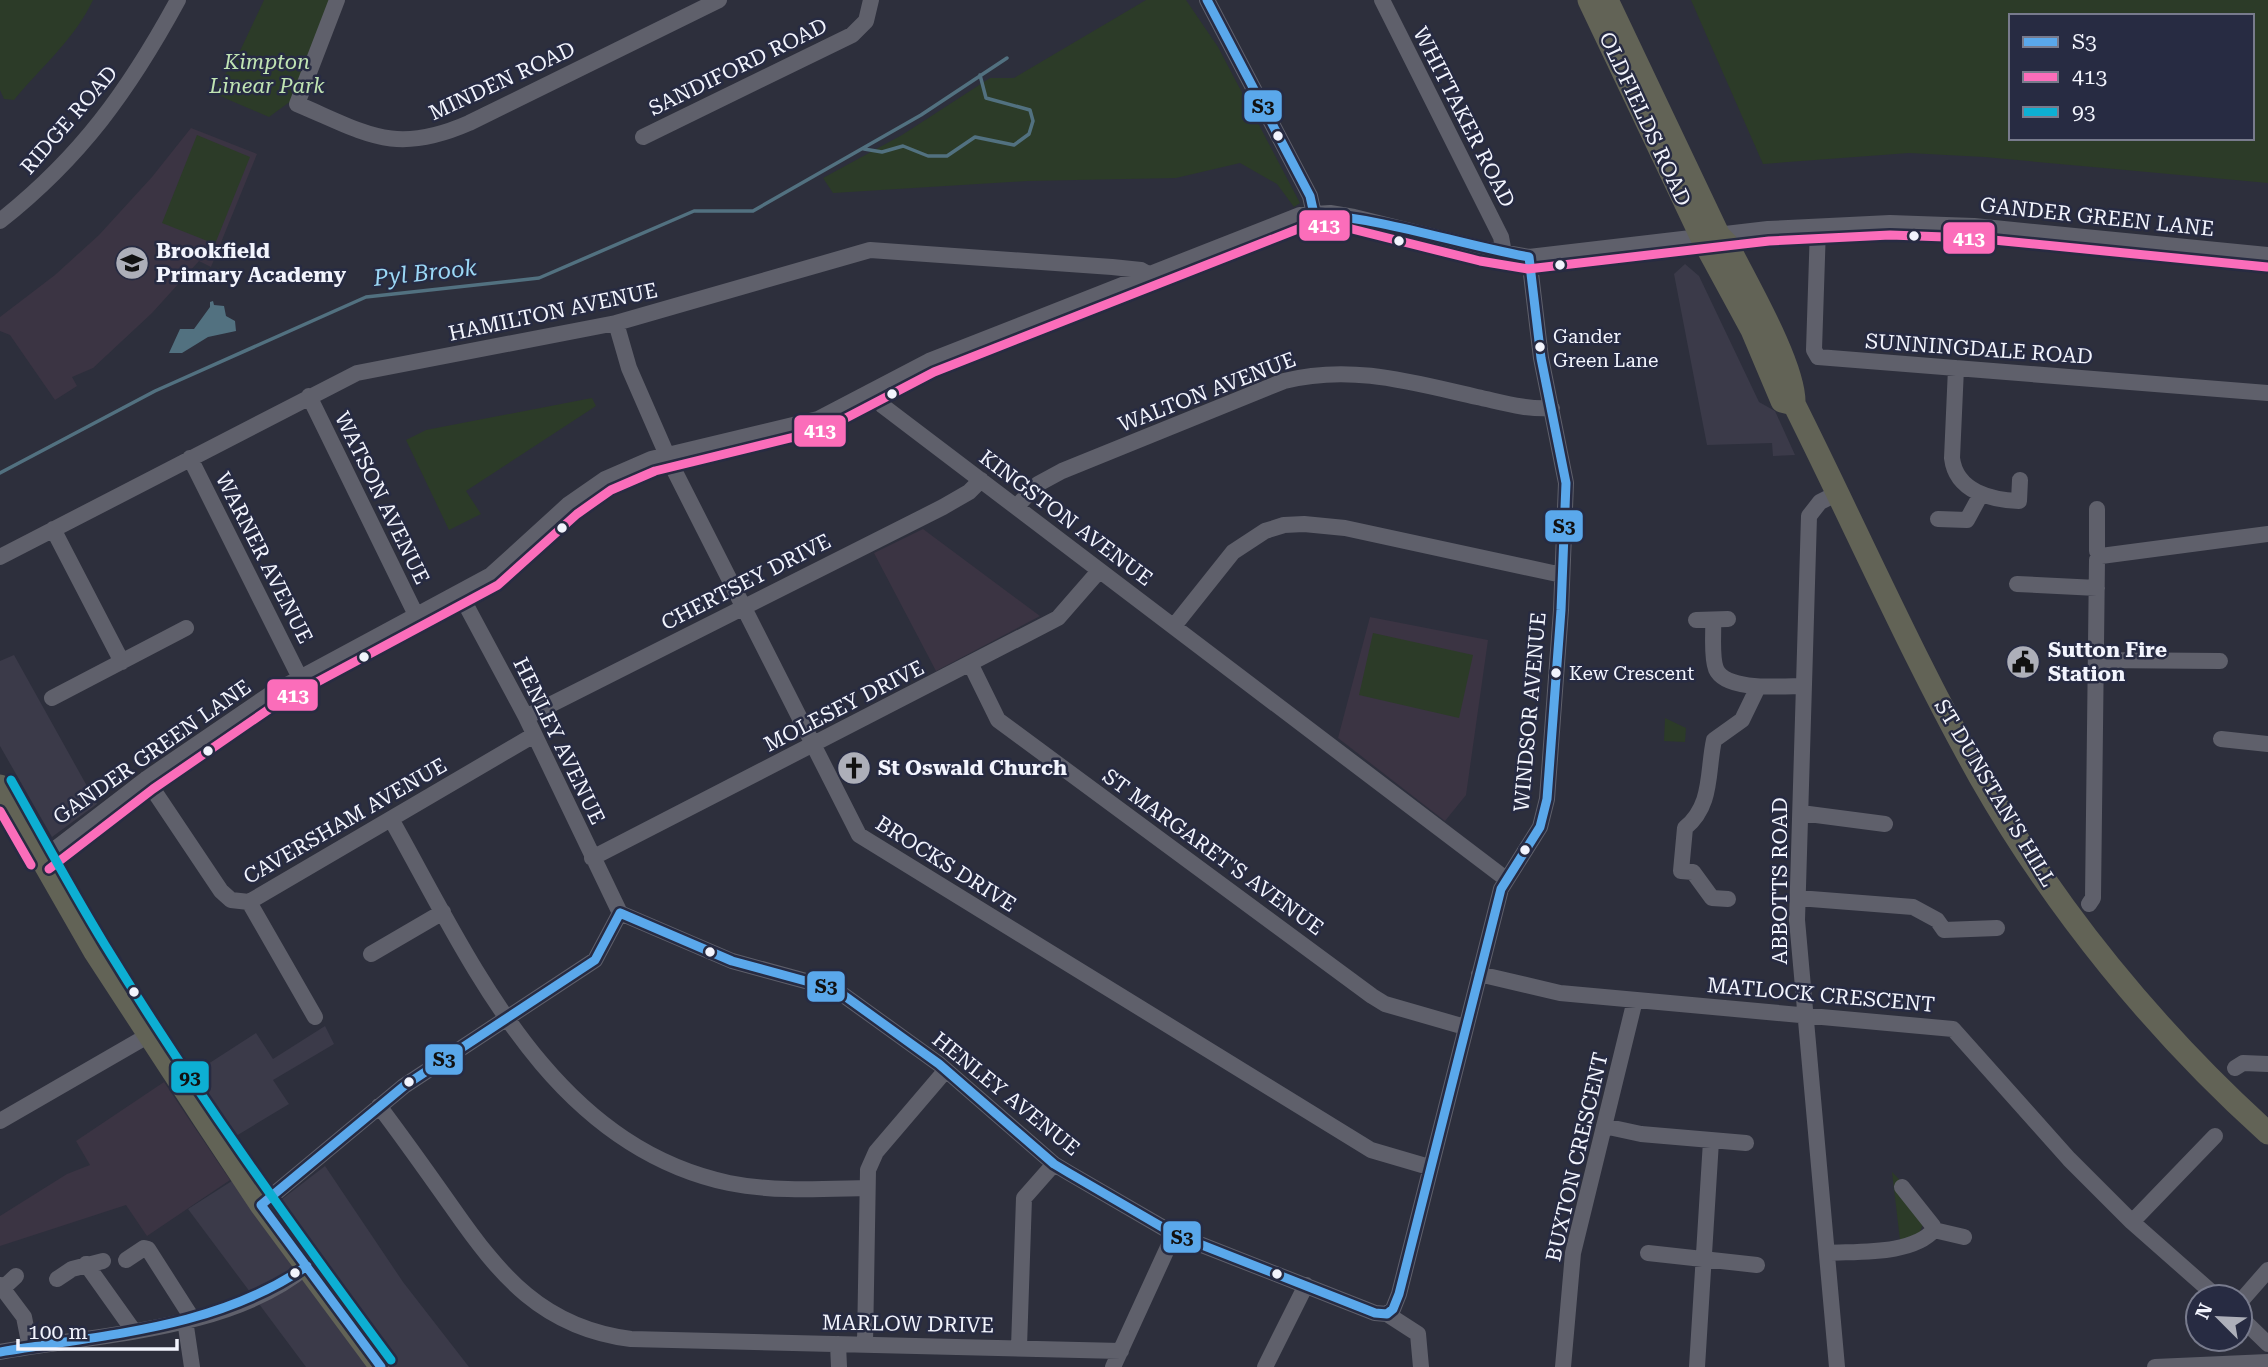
<svg xmlns="http://www.w3.org/2000/svg" width="2268" height="1367" font-family="'Roboto Serif',serif">
<style>
.commercial{fill:#3b3a49}
.education{fill:#3b3443}
.green{fill:#2c3b28;fill-rule:evenodd}
.water{fill:#527180}
.lines{fill:none;stroke-linecap:round;stroke-linejoin:round}
.stream{stroke:#527180;stroke-width:3.5}
.minor{stroke:#5f606b;stroke-width:16}
.highway{stroke:#626356;stroke-width:23}
.bus-1-casing{stroke:#272b42;stroke-width:14}
.bus-2-casing{stroke:#272b42;stroke-width:14}
.bus-3-casing{stroke:#272b42;stroke-width:14}
.bus-1{stroke:#5aa8eb;stroke-width:9}
.bus-2{stroke:#fb6dba;stroke-width:9}
.bus-3{stroke:#0dafd3;stroke-width:9}
.bus-dot{fill:#f2f4fd;stroke:#272b42;stroke-width:2.5}
.labels{text-anchor:middle;dominant-baseline:central;stroke-width:5;stroke-linejoin:round;paint-order:stroke}
.bus-label{font-size:19px;fill:#f2f4fd;stroke:#272b42;text-anchor:start}
.park-label{font-size:21px;font-style:italic;fill:#c0e4b3;stroke:#272b42}
.street-label{font-size:21px;fill:#f2f4fd;stroke:#272b42}
.poi-label{font-size:21px;font-weight:bold;fill:#f2f4fd;stroke:#272b42;text-anchor:start}
.water-label{font-size:23px;font-style:italic;fill:#9bd8f6;stroke:#272b42}
.line-badge{stroke:#272b42;stroke-width:2.5}
.badge-label{font-size:19px;text-anchor:middle;font-weight:bold;fill:#fff}
.pale-badge-label{font-size:19px;text-anchor:middle;font-weight:bold;fill:#111}
</style>
<rect width="100%" height="100%" fill="#2d2f3c"/>
<path class="commercial" d="M1685,264L1699,276L1759,402L1775,411L1795,455L1773,456L1772,443L1707,445L1674,274Z
M14,655L97,804L52,837L0,746V661Z
M325,1026L334,1044L273,1080L289,1104L231,1139L191,1075L256,1033L273,1059Z
M325,1166L403,1282L469,1367H306L188,1209L235,1179L259,1217Z"/>
<path class="education" d="M191,128L257,154L211,267L199,261L152,313L93,368L72,377L77,386L55,400L10,335L0,331V317L55,275L99,235L152,177Z
M923,529L1040,616L936,671L874,553Z
M1370,617L1488,640L1466,795L1445,821L1338,738Z
M164,1082L230,1180L147,1236L126,1205L0,1246V1216L67,1174L90,1165L76,1141Z"/>
<path class="green" d="M0,0H93C74,40 42,66 14,100L4,99L0,90Z
M264,0H334L295,98L269,117L213,93L239,53Z
M1146,0H1186L1218,47L1300,203L1294,207L1277,184L1240,163L1176,178L1027,181L833,193L823,178L902,135L990,78H1014Z
M1691,0H2268V183L1984,157L1909,153L1763,164ZM2011,16H2252V138H2011Z
M197,135L250,157L215,244L162,223Z
M592,398L596,406L466,491L481,514L449,530L406,440L426,430Z
M1373,633L1473,655L1459,718L1359,695Z
M1665,718L1686,728L1685,742L1664,741Z
M1892,1172L1899,1179L1897,1189L1924,1222L1919,1234L1900,1240Z"/>
<path class="water" d="M213,301L214,305L224,306L226,316L235,321L236,331L208,337L182,353H169L180,329H194L210,307V302Z"/>
<g class="lines">
<path class="stream" d="M864,149L882,152L903,146L928,156H947L975,137L1014,145L1029,134L1033,121L1030,110L986,98L980,75
M0,473L155,391L366,297L539,278L694,211H753L921,115L1007,58"/>
<path class="minor" d="M337,0L297,104C366,133 394,156 469,123L719,0
M1207,0L1310,196L1314,214
M1382,0L1501,237L1504,253
M643,137L852,35L866,21L871,0
M0,221C81,157 129,90 178,0
M1818,227L1814,350L1818,357L2268,393
M616,323L629,368L670,462L859,835L1371,1150L1429,1167
M1956,368L1952,458C1956,492 1992,500 2019,501L2020,480
M872,391L883,406L1506,879
M309,396L417,617
M190,458L300,678
M1017,506L1038,484L1062,471L1284,381C1351,364 1411,382 1477,397C1501,402 1526,410 1552,408
M1938,519L1967,520L1980,496
M53,529L122,662
M2101,556L2268,534
M0,557L357,373L616,323L870,250L1112,267L1141,270L1150,275
M2017,584L2097,588
M460,594L526,717L620,913L732,961L835,989L939,1064L1054,1164L1069,1173L1174,1234L1375,1313L1387,1314
M1696,620L1728,619
M1713,620C1714,634 1711,656 1716,669C1726,692 1784,686 1804,686
M1174,626L1233,552L1265,531L1284,525L1304,524L1345,528L1562,575
M2097,660L2220,661
M971,665L998,720L1372,996L1385,1004L1465,1027
M52,698L186,628
M526,717L943,507L969,492L981,480
M2221,739L2268,744
M146,779L221,891L231,900L249,902L534,735
M1801,813L1885,824
M391,819C472,963 550,1145 729,1183C774,1192 821,1189 867,1188
M592,858L1058,618L1099,571
M42,859L146,779L272,693L491,575L569,504L605,479L651,459L818,419L929,361L1300,215L1330,213L1354,217L1483,249L1529,257L1768,229L1890,223L1974,226L2268,255
M1798,898L1913,907L1937,920L1944,930L1997,928
M1728,899L1712,898L1693,872L1681,871L1685,828C1713,805 1707,772 1714,740L1742,720L1758,687
M249,902L315,1017
M2089,904L2093,898L2097,560L2101,556L2097,551V509
M371,954L443,912
M1479,974L1560,993L1953,1029L2069,1159L2132,1222L2217,1297
M2235,1068L2243,1063L2268,1064
M379,1106C404,1139 428,1173 452,1207C500,1276 543,1328 631,1339L1121,1351
M0,1121L149,1035
M1604,1126L1641,1134L1746,1143
M261,1205L404,1086L595,960L620,913
M2132,1222L2215,1136
M1934,1230L1964,1237
M1648,1253L1757,1265
M1827,1253C1858,1251 1912,1255 1934,1230L1933,1226L1902,1187
M126,1260L144,1248L148,1249L192,1318
M86,1264L133,1330
M57,1279L72,1269L103,1261
M0,1285L24,1317L30,1347
M3,1288L16,1276
M2240,1302L2268,1270
M1387,1314L1393,1309L1399,1294L1501,889L1540,827L1547,799L1561,610L1566,483L1541,358L1529,257
M1387,1314L1418,1334L1421,1367
M2240,1317L2268,1344
M185,1320L192,1367
M838,1344L839,1367
M865,1344L868,1170L876,1152L946,1070
M1019,1347L1024,1198L1054,1164
M0,1352C95,1334 231,1331 307,1266
M1113,1367L1174,1234
M1265,1367L1306,1285
M1563,1367L1573,1253L1635,1000
M1697,1367L1711,1141
M1837,1367L1797,920L1809,516L1820,502L1838,493
M2155,1367L2268,1362"/>
<path class="highway" d="M1589,0L1702,238L1752,330L1782,401L1794,404
M1607,0L1719,236L1727,244C1745,280 1796,367 1794,404C1856,528 1912,656 1980,777C2055,909 2155,1031 2268,1133
M0,786L95,952L204,1119L261,1205L381,1367"/>
<g class="bus-1-casing">
<path id="bus-1" d="M1207,0L1310,196L1314,214
M1314,214C1387,219 1457,244 1529,257
M620,913L732,961L835,989L939,1064L1054,1164L1069,1173L1174,1234L1375,1313L1387,1314
M261,1205L404,1086L595,960L620,913
M261,1205L381,1367
M1387,1314L1393,1309L1399,1294L1501,889L1540,827L1547,799L1561,610L1566,483L1541,358L1529,257
M0,1352C106,1334 216,1329 307,1266"/>
</g>
<g class="bus-2-casing">
<path id="bus-2" d="M0,811L31,865
M49,869L153,789L278,703L498,585L577,514L611,490L655,471L823,430L934,372L1303,227L1329,225L1352,229L1480,261L1528,269L1769,241L1890,235L1973,238L2267,267"/>
</g>
<g class="bus-3-casing">
<path id="bus-3" d="M11,780C42,835 72,891 105,945C193,1089 291,1225 391,1360"/>
</g>
<use href="#bus-1" class="bus-1"/>
<use href="#bus-2" class="bus-2"/>
<use href="#bus-3" class="bus-3"/>
</g>
<defs>
<g id="school-disc" transform="scale(1.75)"><circle r="9.5" fill="#adafb9" stroke="#272b42"/><path d="M0-5L7-2L0 1L-7-2ZM-4 1L0 2.5L4 1V4Q0 6-4 4Z" fill="#111"/></g>
<g id="civic-disc" transform="scale(1.75)"><circle r="9.5" fill="#adafb9" stroke="#272b42"/><path d="M-.6-6.5H3V-4.5H.6V-3L4-1V1h2V6H-6V1h2V-1L-.6-3ZM-1.2 2.5V6h2.4V2.5Z" fill="#111"/></g>
<g id="church-disc" transform="scale(1.75)"><circle r="9.5" fill="#adafb9" stroke="#272b42"/><path d="M-1.2-6h2.4v3.5h3.3v2.4h-3.3V6h-2.4V-.1h-3.3v-2.4h3.3Z" fill="#111"/></g>
</defs>
<g fill-rule="evenodd">
<use href="#school-disc" x="132" y="263"/>
<use href="#civic-disc" x="2023" y="662"/>
<use href="#church-disc" x="854" y="768"/>
</g>
<g class="bus-dot">
<circle cx="1278" cy="136" r="6"/>
<circle cx="1914" cy="236" r="6"/>
<circle cx="1399" cy="241" r="6"/>
<circle cx="1560" cy="265" r="6"/>
<circle cx="1540" cy="347" r="6"/>
<circle cx="892" cy="394" r="6"/>
<circle cx="562" cy="528" r="6"/>
<circle cx="364" cy="657" r="6"/>
<circle cx="1556" cy="673" r="6"/>
<circle cx="208" cy="751" r="6"/>
<circle cx="1525" cy="850" r="6"/>
<circle cx="710" cy="952" r="6"/>
<circle cx="134" cy="992" r="6"/>
<circle cx="409" cy="1082" r="6"/>
<circle cx="295" cy="1273" r="6"/>
<circle cx="1277" cy="1274" r="6"/>
</g>
<g class="labels">
<g class="bus-label">
<text x="1553" y="336">Gander<tspan x="1553" dy="24">Green Lane</tspan></text>
<text x="1569" y="673">Kew Crescent</text>
</g>
<g class="park-label">
<text x="267" y="62">Kimpton<tspan x="267" dy="24">Linear Park</tspan></text>
</g>
<g class="street-label">
<text transform="translate(738 67) rotate(-26)">SANDIFORD ROAD</text>
<text transform="translate(502 81) rotate(-25)">MINDEN ROAD</text>
<text transform="translate(1464 117) rotate(63)">WHITTAKER ROAD</text>
<text transform="translate(1645 119) rotate(65)">OLDFIELDS ROAD</text>
<text transform="translate(69 120) rotate(-49)">RIDGE ROAD</text>
<text transform="translate(2097 217) rotate(6)">GANDER GREEN LANE</text>
<text transform="translate(553 312) rotate(-12)">HAMILTON AVENUE</text>
<text transform="translate(1979 349) rotate(4)">SUNNINGDALE ROAD</text>
<text transform="translate(1207 392) rotate(-21)">WALTON AVENUE</text>
<text transform="translate(382 498) rotate(64)">WATSON AVENUE</text>
<text transform="translate(1066 518) rotate(37)">KINGSTON AVENUE</text>
<text transform="translate(264 558) rotate(63)">WARNER AVENUE</text>
<text transform="translate(746 582) rotate(-27)">CHERTSEY DRIVE</text>
<text transform="translate(844 706) rotate(-27)">MOLESEY DRIVE</text>
<text transform="translate(1530 712) rotate(-85)">WINDSOR AVENUE</text>
<text transform="translate(559 741) rotate(64)">HENLEY AVENUE</text>
<text transform="translate(152 752) rotate(-35)">GANDER GREEN LANE</text>
<text transform="translate(1995 793) rotate(59)">ST DUNSTAN'S HILL</text>
<text transform="translate(345 821) rotate(-30)">CAVERSHAM AVENUE</text>
<text transform="translate(1213 852) rotate(36)">ST MARGARET'S AVENUE</text>
<text transform="translate(946 864) rotate(32)">BROCKS DRIVE</text>
<text transform="translate(1780 881) rotate(-90)">ABBOTTS ROAD</text>
<text transform="translate(1821 995) rotate(5)">MATLOCK CRESCENT</text>
<text transform="translate(1006 1094) rotate(39)">HENLEY AVENUE</text>
<text transform="translate(1577 1157) rotate(-77)">BUXTON CRESCENT</text>
<text transform="translate(908 1324) rotate(1)">MARLOW DRIVE</text>
</g>
<g class="poi-label">
<text x="156" y="251">Brookfield<tspan x="156" dy="24">Primary Academy</tspan></text>
<text x="2048" y="650">Sutton Fire<tspan x="2048" dy="24">Station</tspan></text>
<text x="878" y="768">St Oswald Church</text>
</g>
<g class="water-label">
<text transform="translate(425 273) rotate(-6)">Pyl Brook</text>
</g>
</g>
<g class="line-badge">
<rect x="1243" y="89" width="40" height="34" rx="7" fill="#5aa8eb"/>
<rect x="1298" y="209" width="53" height="33" rx="7" fill="#fb6dba"/>
<rect x="1942" y="221" width="54" height="34" rx="7" fill="#fb6dba"/>
<rect x="793" y="414" width="54" height="34" rx="7" fill="#fb6dba"/>
<rect x="1544" y="509" width="40" height="34" rx="7" fill="#5aa8eb"/>
<rect x="266" y="678" width="53" height="34" rx="7" fill="#fb6dba"/>
<rect x="806" y="970" width="40" height="33" rx="7" fill="#5aa8eb"/>
<rect x="424" y="1043" width="40" height="33" rx="7" fill="#5aa8eb"/>
<rect x="170" y="1060" width="40" height="34" rx="7" fill="#0dafd3"/>
<rect x="1162" y="1220" width="40" height="34" rx="7" fill="#5aa8eb"/>
</g>
<g class="badge-label">
<text x="1324" y="232">413</text>
<text x="1969" y="245">413</text>
<text x="820" y="437">413</text>
<text x="293" y="702">413</text>
</g>
<g class="pale-badge-label">
<text x="1263" y="113">S3</text>
<text x="1564" y="533">S3</text>
<text x="826" y="993">S3</text>
<text x="444" y="1066">S3</text>
<text x="190" y="1084">93</text>
<text x="1182" y="1244">S3</text>
</g>
<rect x="2009" y="14" width="245" height="126" fill="#272b42" stroke="#787b8d" stroke-width="2"/>
<rect x="2023" y="37" width="35" height="10" fill="#5aa8eb" stroke="#787b8d" stroke-width="2"/>
<text x="2072" y="49" font-size="21" fill="#f2f4fd">S3</text>
<rect x="2023" y="72" width="35" height="10" fill="#fb6dba" stroke="#787b8d" stroke-width="2"/>
<text x="2072" y="84" font-size="21" fill="#f2f4fd">413</text>
<rect x="2023" y="107" width="35" height="10" fill="#0dafd3" stroke="#787b8d" stroke-width="2"/>
<text x="2072" y="119" font-size="21" fill="#f2f4fd">93</text>
<g transform="translate(2219 1318) rotate(294)"><circle r="33" fill="#272b42" stroke="#787b8d" stroke-width="2"/>
<path d="M0-5L12 26L0 18L-12 26Z" fill="#adafb9"/>
<text y="-10" font-size="19" font-weight="bold" text-anchor="middle" fill="#f2f4fd">N</text>
</g>
<path d="M18 1339v10h159v-10" fill="none" stroke="#f2f4fd" stroke-width="3.5"/>
<text x="28" y="1339" font-size="21" fill="#f2f4fd" stroke="#272b42" stroke-width="5" paint-order="stroke">100 m</text>
</svg>
